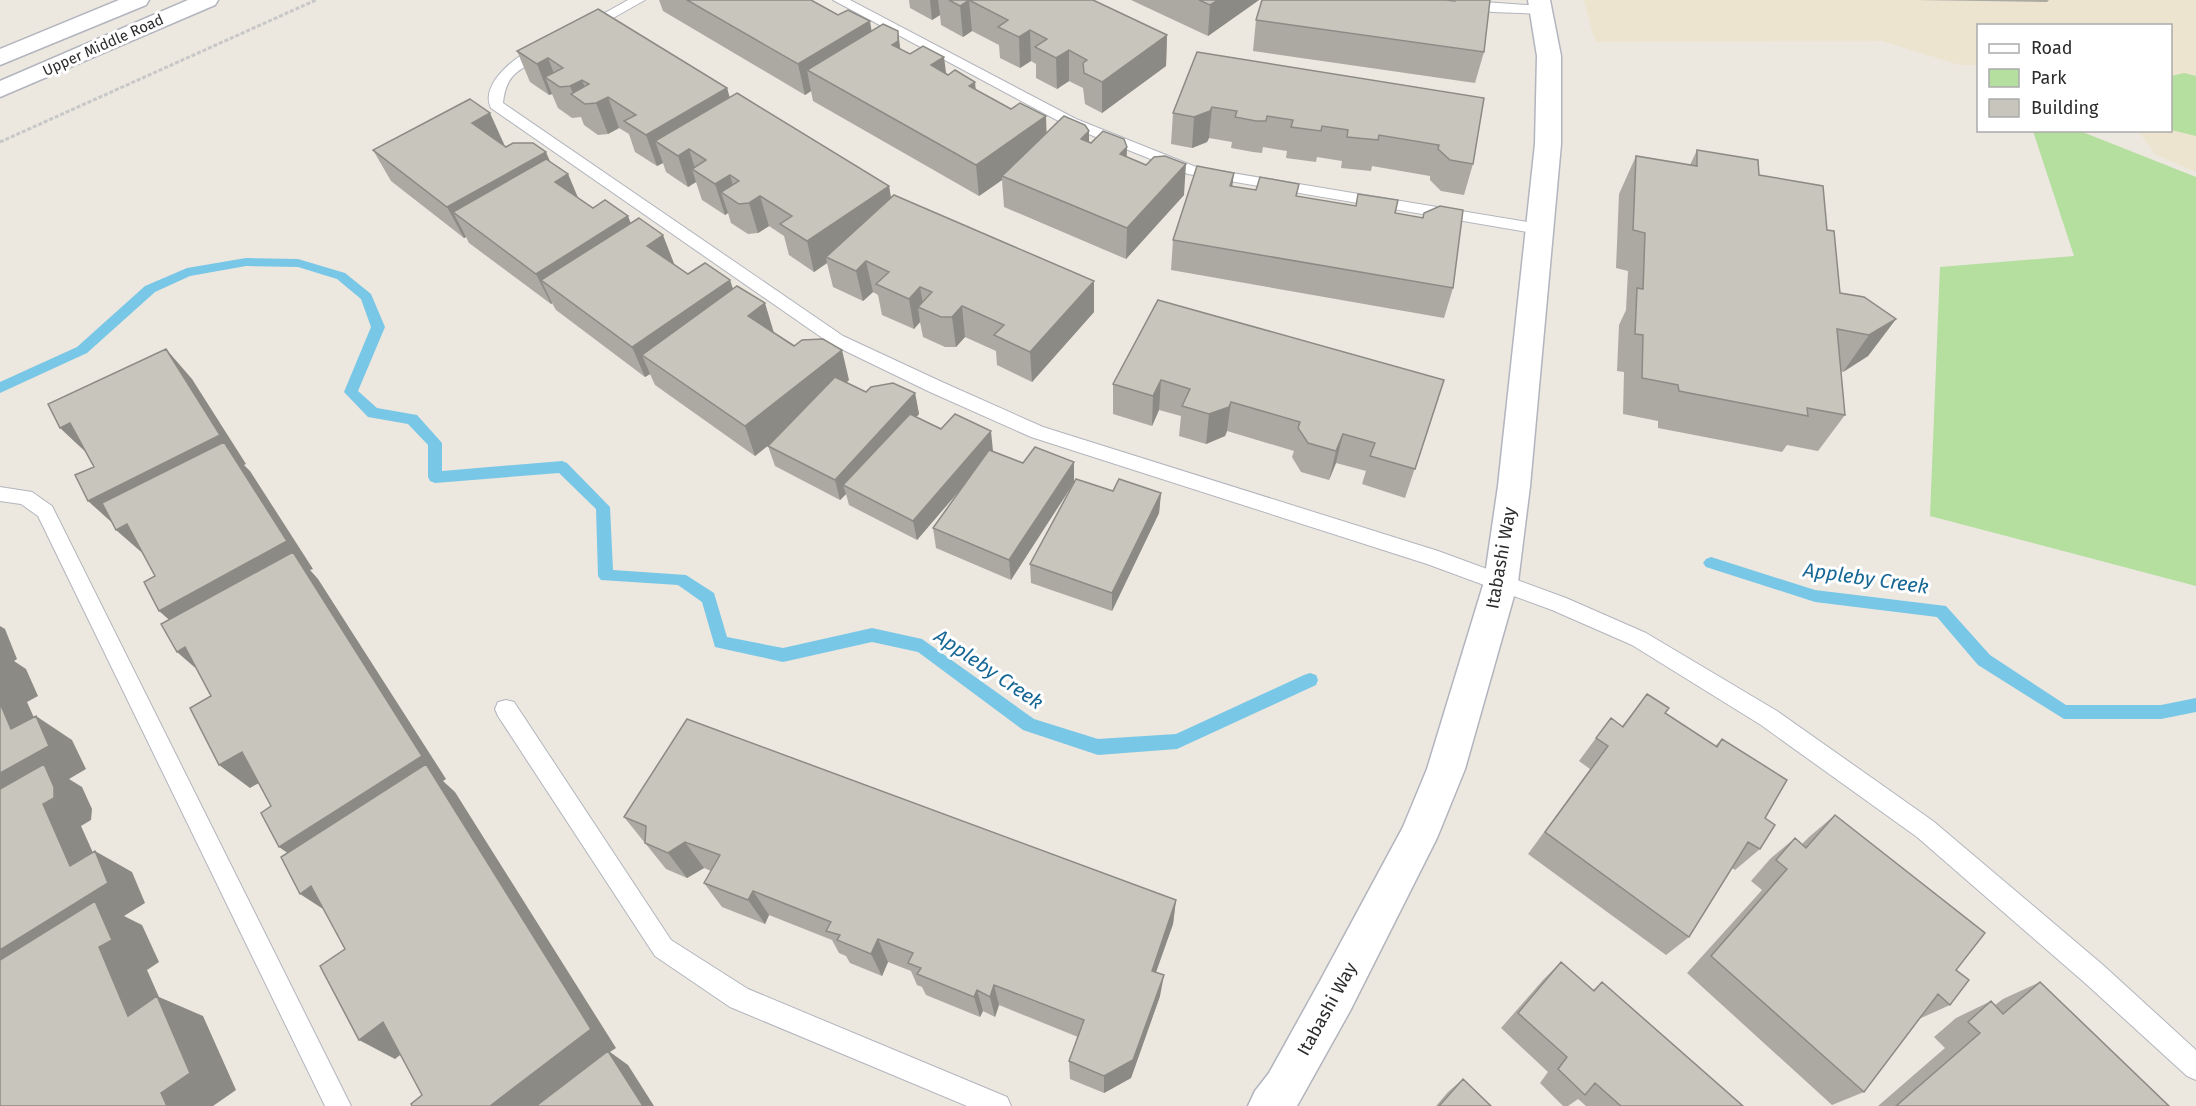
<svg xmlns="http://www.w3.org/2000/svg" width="2196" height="1106" font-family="'Fira Sans',sans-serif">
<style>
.education{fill:#ede4d0}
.green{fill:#b4df9f}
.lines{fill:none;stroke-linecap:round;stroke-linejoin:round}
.stream{fill:#79c7e7;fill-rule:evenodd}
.lane-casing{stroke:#b2b5be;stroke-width:2}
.secondary-casing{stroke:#b2b5be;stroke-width:3}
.path{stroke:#c8c8c8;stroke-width:3;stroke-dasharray:4 2;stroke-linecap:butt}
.lane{fill:#fff;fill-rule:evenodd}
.secondary{fill:#fff;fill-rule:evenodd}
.wall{fill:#aca9a3}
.shaded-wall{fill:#8c8a84}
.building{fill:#c8c5bd;stroke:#8c8a84;stroke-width:1.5}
.labels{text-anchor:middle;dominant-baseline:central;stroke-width:6;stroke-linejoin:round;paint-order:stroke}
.far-street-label{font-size:15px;fill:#2c2c2c;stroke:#fff}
.street-label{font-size:18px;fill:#2c2c2c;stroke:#fff}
.water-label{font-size:20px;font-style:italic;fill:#176795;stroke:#fff}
</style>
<rect width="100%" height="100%" fill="#ece7df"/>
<path class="education" d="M1584,0H2196V172L2156,155L2138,131L2170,130V26H1978V65H1960L1882,41L1595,42Z"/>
<path class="green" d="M2184,73L2196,76V136L2171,130V76Z
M2033,131H2080L2196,177V586L1930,516L1940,267L2074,256Z"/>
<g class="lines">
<path class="stream" d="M246,258L298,259L345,273L371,294L385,327L358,391L377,408L417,415L442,443V471L562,461L567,463L610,507L613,570L686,575L714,593L727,637L783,648L872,628L922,639L1034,719L1098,739L1176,734L1304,675L1310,673L1316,675L1318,680L1316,685L1177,749L1098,755L1023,730L918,652L872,642L783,662L715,647L702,602L678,585L601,580L598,576L596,509L559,473L435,483L430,481L428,477V445L408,424L368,417L344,392L371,327L361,299L337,279L298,267L246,266L190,276L155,292L87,353L0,393V382L77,347L145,286L187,268Z
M1711,557L1815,590L1946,606L1990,655L2066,705H2161L2196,698V712L2161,719H2064L1978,665L1937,617L1815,602L1706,567L1703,563L1706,559Z"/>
<g class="lane-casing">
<path id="lane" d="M628,0H645L590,31L585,32L578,28Z
M833,0H850L1076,119L1196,167L1539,224L1545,225L1547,229L1545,233L1539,234L1188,174L1066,125Z
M1412,0H1456L1542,6L1549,10L1542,14L1493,12L1419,4Z
M543,45L550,49C530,71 507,64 503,103L843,336L942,382L1043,427L1438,551L1566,598L1646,633L1777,711L1933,821L2103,965L2196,1050V1080L2187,1076L2085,983L1917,837L1761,725L1632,645L1552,610L1427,564L1031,437L930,392L831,344L491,108C478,83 522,50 543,45Z
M0,487L32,492L52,506L351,1106H325L38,516L21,504L0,501Z
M506,700L514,702L671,940L748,989L1007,1097L1011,1106H967L730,1007L655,956L498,716L495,709L498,702Z"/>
</g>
<g class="secondary-casing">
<path id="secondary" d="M119,0H149L146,5L0,65V49Z
M188,0H218L215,5L0,97V81Z
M1528,0H1550L1561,56V144L1530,486L1518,582L1465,769L1437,838L1350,1011L1297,1106H1248L1255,1091L1269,1073L1320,981L1403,827L1427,769L1484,582L1498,486L1535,144L1537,56Z"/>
</g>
<path class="path" d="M0,142L316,0"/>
<use href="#lane" class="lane"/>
<use href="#secondary" class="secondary"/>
</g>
<path class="wall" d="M659,0H811L838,15L871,31L901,49L976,90L1046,134L1091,143L1127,147L1126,157L1184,195L1126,259L1004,207L1002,180L979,196L813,101L811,91L805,95L663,11Z
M909,0H1093L1167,35L1166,66L1102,113L1085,104L1083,88L1069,81L1057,89L1036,78V64L1031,61L1020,68L1000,58L999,45L972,31L963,37L941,25L940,15L932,20L910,8Z
M1131,0H1259L1208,36Z
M1916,0H2049L2047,2Z
M1256,20L1484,52L1475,83L1253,51Z
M517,51L727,88L729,97L889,186L891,198L1094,312L1032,382L997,365L996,351L965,337L956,347H945L923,337L920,322L914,329L882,315L878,295L873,292L863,301L833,287L827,263L814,272L789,255L784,236L769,226L758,233L748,234L731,223L728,213L725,215L702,200L696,182L688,187L666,172L663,163L657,166L635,152L629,134L619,128L608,134L598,135L584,125L581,117L572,118L558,108L552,94L549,95L530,82Z
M1197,52L1484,98L1473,164L1464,195L1441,191L1430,180V176L1372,166L1371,171L1341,168L1342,161L1317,157L1316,162L1286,158L1287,151L1263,147L1262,153L1253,152L1231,148L1232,142L1209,138L1207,142L1192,148L1171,144L1173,113Z
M504,144L506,147L550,162L568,174L578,198L593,208L631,224L674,265L688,274L730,280L733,289L774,332L849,380L846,383L866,392L915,393L919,414L916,417L993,451L1023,463L1074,462V482L1113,491L1161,493L1159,513L1112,611L1031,583L1030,564L1074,483L1011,580L936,548L933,528L961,489L917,540L849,505L846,494L840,500L775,466L768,446L769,445L755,456L655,385L650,374L645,377L556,310L552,303L551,304L469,243L466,237L464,238L391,181L373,150Z
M1697,150L1759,175L1827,230L1840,293L1896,319L1868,356L1843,372L1841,371L1845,415L1818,451L1787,445L1782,452L1658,428V421L1623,414L1624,372L1617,371L1619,325L1626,310L1628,271L1616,268L1619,194L1636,156L1690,165Z
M1232,186L1422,218L1424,213L1453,288L1444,318L1171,270L1173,240Z
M1158,300L1444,380L1405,498L1362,484L1366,471L1336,463L1329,480L1301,472L1292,457L1294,451L1227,431L1225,436L1206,444L1179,436L1181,416L1159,410L1152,426L1113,414V384Z
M1647,694L1665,713L1715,746L1722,739L1765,818L1760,849L1735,870L1732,868L1689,937L1666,955L1528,854L1590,769L1579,761L1596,738L1622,726Z
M1835,815L1956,970L1950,1005L1919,1019L1864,1092L1832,1105L1687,973L1762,890L1751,881L1770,859L1795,838L1802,844L1809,837Z
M624,817L1176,900L1173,924L1156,972L1160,996L1131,1078L1104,1093L1070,1079L1069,1061L1078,1037L999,1005L995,1017L983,1011L980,1017L926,995L922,987L917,985L911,971L888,962L882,976L850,963L846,956L839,953L832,940L769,915L765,924L722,907L704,883L711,871L704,868L687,878L666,869Z
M1561,962L1593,990L1602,982L1743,1106H1586L1578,1099L1568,1106H1563L1540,1083L1548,1072L1501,1028L1543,980Z
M2040,982L2169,1106H1878L1945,1048L1934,1037L1956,1018L1991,1001L1995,1005L2003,999Z
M1463,1079L1491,1106H1436L1448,1092Z"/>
<path class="shaded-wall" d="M930,0H938L940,15L932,20Z
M969,0L972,31L963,37L960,6Z
M1218,0H1259L1208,36L1210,5Z
M870,21L875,52L807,70L811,91L805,95L798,64Z
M1030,30L1031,61L1020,68L1019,37Z
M898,31L902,62L892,45Z
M1167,35L1166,66L1102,113V82Z
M1069,50V81L1057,89L1056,58Z
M944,57L948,88L931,65Z
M548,58L559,87L545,77L552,94L549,95L537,64Z
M582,80L591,104L574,96L570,86Z
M975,82L978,113L969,86Z
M727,88L736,119L655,141L663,163L657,166L646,135Z
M608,97L619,128L608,134L596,103Z
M1212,107L1209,138L1207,142L1192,148L1194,117Z
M490,113L504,144L487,154L472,123Z
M1046,116L1047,147L1002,176V180L979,196L976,165Z
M1089,131V162L1081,139Z
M1127,147L1126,178L1120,154Z
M689,149L696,172L692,169L696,182L688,187L678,156Z
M546,152L558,180L568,174L581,205L453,212L466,237L464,238L447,207Z
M1186,164L1184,195L1126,259L1127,228Z
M1234,173L1230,204V186Z
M730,175L738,204L721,192L728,213L725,215L715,184Z
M889,186L894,217L826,257L827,263L814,272L807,241Z
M760,196L769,226L758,233L749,203Z
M628,216L640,247L541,280L552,303L551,304L536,274Z
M663,235L675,266L647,246Z
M866,261L873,292L863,301L856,271Z
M730,280L740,311L642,355L650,374L645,377L632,347Z
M1094,281V312L1032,382L1030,352Z
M920,287L924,310L918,307L920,322L914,329L909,299Z
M765,303L774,333L748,316Z
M962,306L965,337L956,347L952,317Z
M1896,319L1868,356L1843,372L1869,335Z
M166,349L192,379L246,464L244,465L250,471L313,569L310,570L318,579L446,779L443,781L455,792L616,1048L610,1052L628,1065L654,1106H490L309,868L279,847L422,756L189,637L159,611L240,467L147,557L116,530L118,528L88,501Z
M842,350L849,380L755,456L745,426Z
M1161,380L1159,410L1152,426L1153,396Z
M915,393L919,414L850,489L843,485L846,494L840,500L835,480Z
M1231,402L1227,431L1225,436L1206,444L1209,414Z
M70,423L91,457L60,428Z
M991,431L993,451L917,540L913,521Z
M1343,434L1336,463L1329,480L1336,451Z
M1074,462V482L1011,580L1009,560Z
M1161,493L1159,513L1112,611V593Z
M0,626L5,629L17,659L14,661L26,669L38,696L27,702L47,747L36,716L72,740L86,769L69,779L82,787L92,809L91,820L81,826L107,884L95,851L132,872L145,903L124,916L142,925L159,962L147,970L159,997L203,1016L236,1090L213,1106H167L0,995V950L70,866L0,819V773L11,729L0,703Z
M185,647L207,678L177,652Z
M242,752L273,775L250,788L219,765Z
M685,842L704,868L687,878L668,853Z
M311,886L337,918L300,894Z
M753,891L769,915L765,924L748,900Z
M1176,900L1173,924L1149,992L1152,971Z
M878,939L888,962L882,976L871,954Z
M1164,975L1160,996L1131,1078L1104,1093V1076Z
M994,985L999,1005L995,1017L990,997Z
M977,990L983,1011L980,1017L974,997Z
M383,1022L418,1041L395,1059L359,1040Z"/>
<path class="building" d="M687,0H811L838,15L848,10L870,21L798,64Z
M949,0H1093L1167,35L1102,82L1084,73L1083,63L1087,60L1069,50L1056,58L1035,47L1047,39L1030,30L1019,37L998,27L1008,20L969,0L960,6Z
M1199,0H1218L1210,5Z
M1262,0H1446L1455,1L1456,0H1490L1484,52L1256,20Z
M598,9L727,88L646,135L624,121L636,115L608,97L596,103L585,104L571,94L589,84L582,80L570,86L560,87L545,77L563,68L548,58L537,64L517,51Z
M883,24L898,31V41L892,45L910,54L923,46L944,57L931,65L948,75L955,70L975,82L969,86L1011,109L1020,103L1046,116L976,165L807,70Z
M1197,52L1484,98L1473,164L1450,160L1438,149L1439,145L1379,135L1378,140L1347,137L1348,130L1322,126L1321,131L1291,127L1293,120L1267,116L1266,121H1256L1235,117L1237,111L1212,107L1210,111L1194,117L1173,113Z
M737,93L889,186L807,241L780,224L792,216L760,196L749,203L739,204L721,192L739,181L730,175L715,184L692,169L706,160L689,149L678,156L655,141Z
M470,99L490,113L472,123L506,147L513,143H533L546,152L447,207L373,150Z
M1064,116L1085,125L1089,131L1081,139L1091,143L1103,131L1124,139L1127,147L1120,154L1146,165L1154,157L1165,156L1186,164L1127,228L1002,176Z
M1697,150L1758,160L1759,175L1823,186L1827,230L1834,231L1840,293L1864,297L1896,319L1869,335L1837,329L1845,415L1807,408L1808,416L1679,391L1678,385L1642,378L1643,335L1635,334L1637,288L1643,289L1645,233L1633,230L1636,156L1697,166Z
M546,159L568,174L555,182L593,208L605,200L628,216L536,274L453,212Z
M1197,166L1234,173L1230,186L1256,190L1260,177L1299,184L1296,196L1356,206L1358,194L1398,200L1395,213L1423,218L1424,213L1440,206L1463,210L1453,288L1173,240Z
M894,195L1094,281L1030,352L994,335L1004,325L962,306L952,317H941L918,307L932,292L920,287L909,299L876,284L889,272L866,261L856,271L826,257Z
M639,218L663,235L647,246L688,274L705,263L730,280L632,347L541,280Z
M737,286L765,303L748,316L794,346L802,340L823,339L842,350L745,426L642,355Z
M1158,300L1444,380L1415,469L1370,456L1375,443L1343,434L1336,451L1308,443L1298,428L1300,422L1231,402L1229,407L1209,414L1182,406L1190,389L1161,380L1153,396L1113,384Z
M166,349L220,435L88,501L75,475L94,467L70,423L60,428L48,404Z
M835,377L866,392L871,387L893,383L915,393L835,480L768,446Z
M910,414L941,429L955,414L991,431L913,521L843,485Z
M224,442L287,541L159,611L144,582L155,576L127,524L116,530L102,503Z
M1035,447L1074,462L1009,560L933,528L989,450L1023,463Z
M1076,479L1113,491L1119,479L1161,493L1112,593L1030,564Z
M293,552L422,756L279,847L261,813L271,806L242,752L219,765L190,708L211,696L185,647L177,652L161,624Z
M1647,694L1669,708L1665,713L1717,747L1722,739L1787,780L1765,818L1775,825L1760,849L1748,842L1689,937L1545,832L1608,746L1596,738L1611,718L1623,727Z
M0,703L11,729L36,716L49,746L0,773Z
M687,719L1176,900L1152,971L1164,975L1133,1060L1104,1076L1069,1061L1084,1020L994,985L990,997L977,990L974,997L917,974L921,968L908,963L913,953L878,939L871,954L837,940L840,935L826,931L831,922L753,891L748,900L704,883L720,855L685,842L668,853L645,843L646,826L624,817Z
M44,764L54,787V798L43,804L70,866L95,851L108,883L0,950V789Z
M426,764L591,1029L490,1106H412L411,1104L422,1095L383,1022L359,1040L320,966L345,949L311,886L300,894L281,857Z
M1835,815L1985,933L1956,970L1969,980L1950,1005L1938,994L1864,1092L1711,956L1787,869L1776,860L1795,838L1806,848Z
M95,901L112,940L99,947L128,1016L157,996L190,1073L161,1093L167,1106H0V960Z
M1561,962L1594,991L1602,982L1743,1106H1621L1595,1083L1585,1095L1558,1069L1567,1057L1518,1013Z
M2040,982L2169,1106H1896L1980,1033L1968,1022L1991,1001L2003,1014Z
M608,1051L643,1106H536Z
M1463,1079L1491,1106H1439Z"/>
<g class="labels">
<g class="far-street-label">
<text transform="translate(103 45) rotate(-24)">Upper Middle Road</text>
</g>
<g class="street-label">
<text transform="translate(1501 558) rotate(-80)">Itabashi Way</text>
<text transform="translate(1327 1009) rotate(-61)">Itabashi Way</text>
</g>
<g class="water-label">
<text transform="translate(1866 578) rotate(8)">Appleby Creek</text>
<text transform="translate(989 669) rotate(34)">Appleby Creek</text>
</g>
</g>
<rect x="1977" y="24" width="195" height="108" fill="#ffffff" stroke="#ababab" stroke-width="1.5"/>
<rect x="1989" y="44" width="30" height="9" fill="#ffffff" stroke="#ababab" stroke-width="1.5"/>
<text x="2031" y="54" font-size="18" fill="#2c2c2c">Road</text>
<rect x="1989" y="69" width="30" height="18" fill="#b4df9f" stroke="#ababab" stroke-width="1.5"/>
<text x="2031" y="84" font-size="18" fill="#2c2c2c">Park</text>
<rect x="1989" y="99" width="30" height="18" fill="#c8c5bd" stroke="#ababab" stroke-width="1.5"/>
<text x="2031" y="114" font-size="18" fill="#2c2c2c">Building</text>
</svg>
